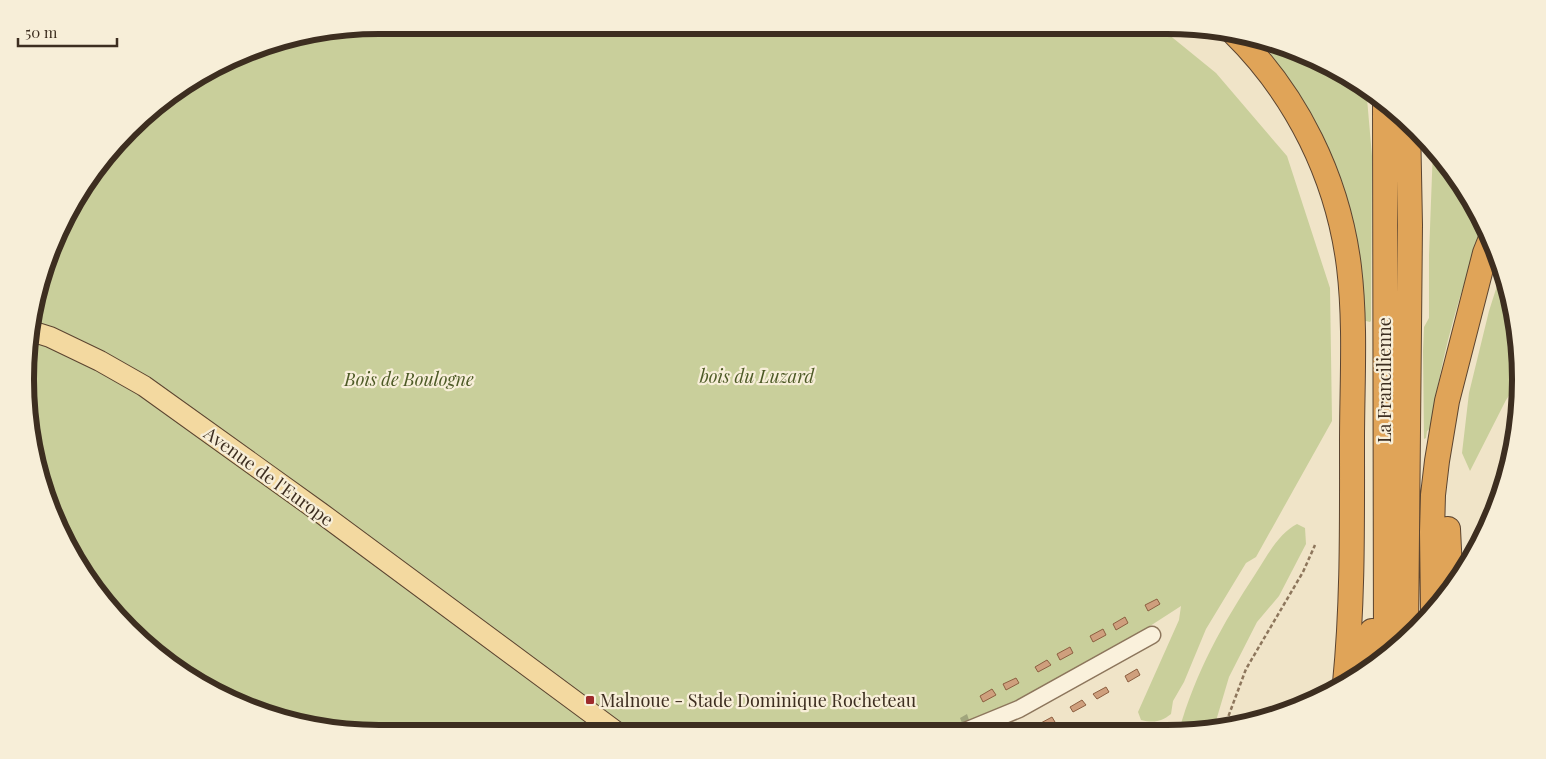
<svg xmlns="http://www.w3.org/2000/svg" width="1546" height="759" font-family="'Playfair Display',serif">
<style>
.green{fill:#c9cf9b}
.shadow{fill:#0003}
.building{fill:#cf9f7d;stroke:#8d5f41}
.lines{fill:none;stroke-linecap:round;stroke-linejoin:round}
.minor-casing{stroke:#8d765c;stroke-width:19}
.major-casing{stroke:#5b4430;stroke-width:22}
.highway-casing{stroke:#5b4430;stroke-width:26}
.path{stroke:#8d765c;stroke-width:2.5;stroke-dasharray:4 2.5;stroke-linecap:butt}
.minor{stroke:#faf1dc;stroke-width:16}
.major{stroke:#f3d9a0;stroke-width:20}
.highway{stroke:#e0a458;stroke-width:24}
.poi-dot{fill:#9e2a2b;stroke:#f7eed8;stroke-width:2}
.labels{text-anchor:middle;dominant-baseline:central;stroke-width:4.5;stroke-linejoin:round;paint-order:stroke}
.park-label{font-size:18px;font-style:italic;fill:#4d5a26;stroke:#f7eed8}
.street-label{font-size:18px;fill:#3d2e20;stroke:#f7eed8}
.poi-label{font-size:18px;fill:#3d2e20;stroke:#f7eed8;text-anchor:start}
.rim{fill:none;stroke:#3d2e20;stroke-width:6}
</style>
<rect width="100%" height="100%" fill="#f0e4c8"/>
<path class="green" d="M380,25H1157L1216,73L1287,156L1330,288L1332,421L1256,557L1246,563L1206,629L1184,682L1173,701L1171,714C1161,722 1154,723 1141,720L1138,712L1179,620L1181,606L1068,679L971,728L943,732L379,734L310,727L244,707L182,674L129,630L62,537L28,425L32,310L73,202L113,146L163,98L265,44Z
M1262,40L1302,52L1366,87L1372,156L1371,321L1370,322L1362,320L1287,79Z
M1433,148L1461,183L1484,225C1460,291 1440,359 1431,428L1427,431L1426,438L1424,439L1423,351L1424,327L1429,318V255Z
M1502,270L1514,311L1521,378L1506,400L1470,471L1462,453L1469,393L1489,311Z
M1297,524L1305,528L1306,544L1279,596L1257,622L1229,677L1213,731H1179C1195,673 1223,623 1256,573C1267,556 1279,533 1297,524Z"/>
<path class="shadow" d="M967,714L969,720L962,723L960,718Z"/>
<path class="building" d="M1157,599L1160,604L1148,611L1145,605Z
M1125,617L1128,623L1116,630L1113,624Z
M1103,629L1106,635L1093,642L1090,636Z
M1070,647L1073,653L1060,660L1057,654Z
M1047,660L1051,665L1038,672L1035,667Z
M1137,669L1140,675L1128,682L1125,676Z
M1016,678L1019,683L1006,690L1003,684Z
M1106,687L1109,692L1097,699L1093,694Z
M992,689L996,695L983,702L980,696Z
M1082,700L1086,705L1073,712L1070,707Z
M1052,717L1055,722L1043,729L1039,724Z
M1011,722L1015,731L993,732L992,729Z"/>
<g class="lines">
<g class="minor-casing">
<path id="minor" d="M963,732L1019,709L1152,635"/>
</g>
<g class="major-casing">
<path id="major" d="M31,331L50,337L100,361L144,386L321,513L618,733"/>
</g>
<g class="highway-casing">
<path id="highway" d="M1233,32C1297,95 1338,178 1349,267C1356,325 1352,384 1352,441C1352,522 1353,603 1345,683
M1385,102L1386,657
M1448,529L1451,590
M1433,610L1432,532L1433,495L1437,461L1447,401L1485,253L1491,238
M1406,637L1410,225L1408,122
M1370,668L1372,631"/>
</g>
<path class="path" d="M1224,728L1246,669L1303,572L1315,545"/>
<use href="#minor" class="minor"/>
<use href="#major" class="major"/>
<use href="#highway" class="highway"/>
</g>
<rect class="poi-dot" x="585" y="695" width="10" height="10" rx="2.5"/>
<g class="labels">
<g class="park-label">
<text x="757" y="376">bois du Luzard</text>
<text x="409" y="379">Bois de Boulogne</text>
</g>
<g class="street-label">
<text transform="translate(1384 380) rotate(-90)">La Francilienne</text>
<text transform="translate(269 476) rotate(36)">Avenue de l'Europe</text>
</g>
<g class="poi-label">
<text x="600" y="700">Malnoue - Stade Dominique Rocheteau</text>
</g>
</g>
<path d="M0 0H1546V759H0ZM379 34H1167A345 345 0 0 1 1512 379V380A345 345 0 0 1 1167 725H379A345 345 0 0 1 34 380V379A345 345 0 0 1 379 34Z" fill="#f7eed8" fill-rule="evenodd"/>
<path class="rim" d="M379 34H1167A345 345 0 0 1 1512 379V380A345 345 0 0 1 1167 725H379A345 345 0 0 1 34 380V379A345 345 0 0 1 379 34Z"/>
<path d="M18 38v8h99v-8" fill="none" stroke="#3d2e20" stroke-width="2.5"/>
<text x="25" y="38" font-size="15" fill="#3d2e20" stroke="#f7eed8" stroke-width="4" paint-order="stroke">50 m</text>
</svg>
